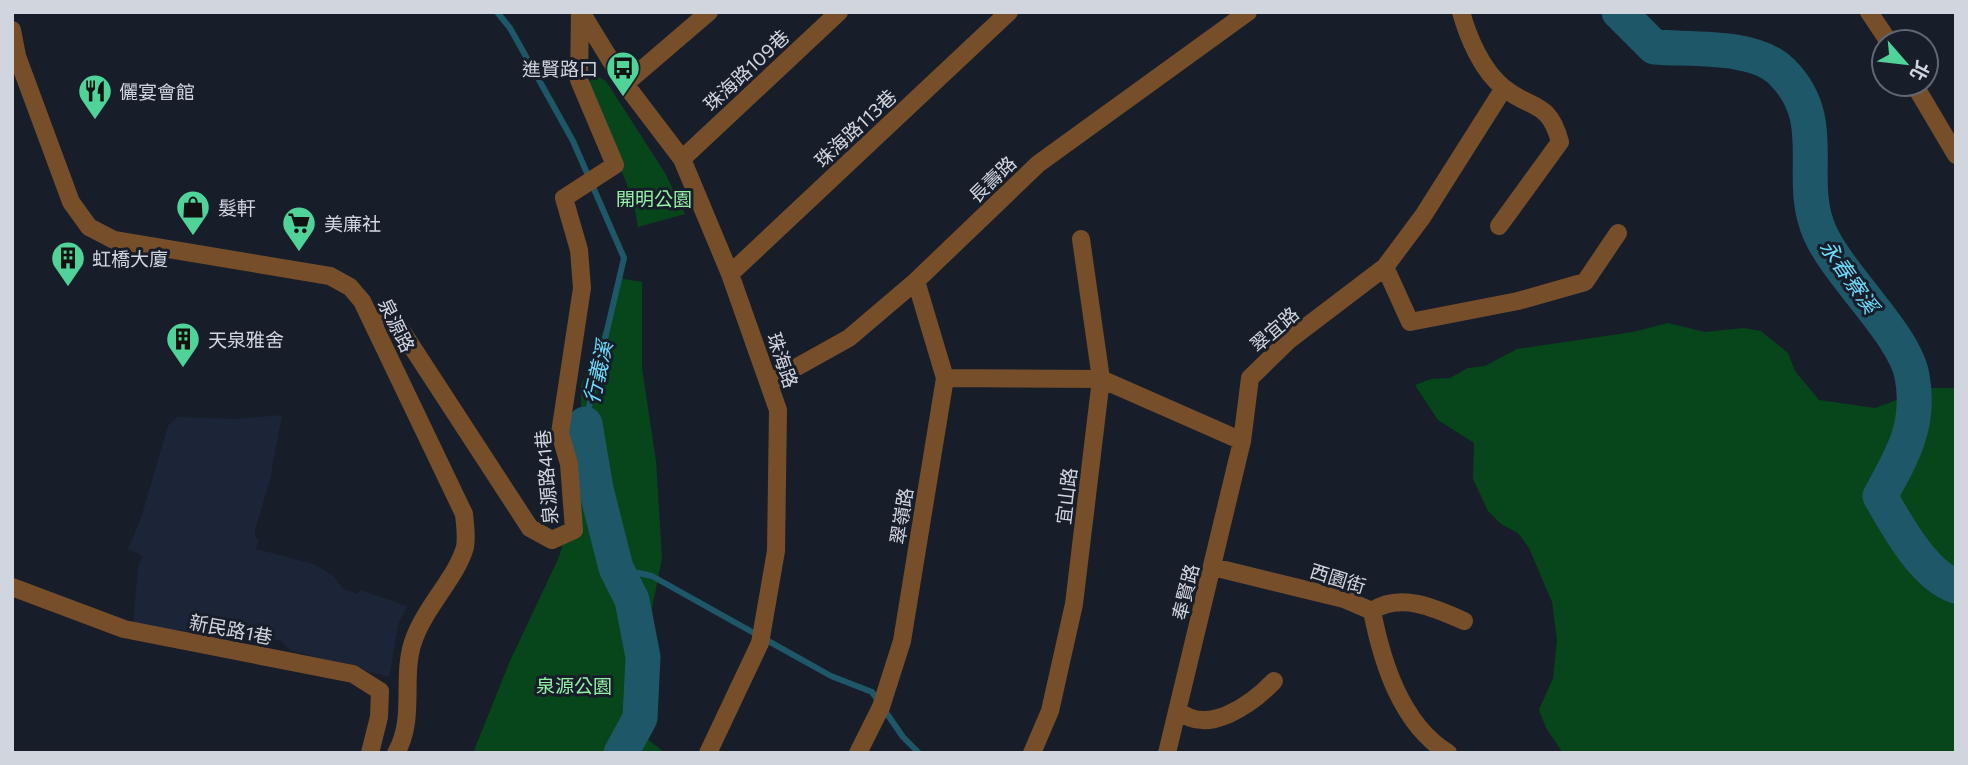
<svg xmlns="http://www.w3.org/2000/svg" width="1968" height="765" font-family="Commissioner,'Noto Sans TC',sans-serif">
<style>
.built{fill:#1c2537}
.green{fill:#07451b}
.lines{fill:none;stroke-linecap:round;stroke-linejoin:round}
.stream{stroke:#1e5768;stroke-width:6}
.river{stroke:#1e5768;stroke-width:35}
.minor{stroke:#774e2a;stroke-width:18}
.labels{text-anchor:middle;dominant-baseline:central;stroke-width:6;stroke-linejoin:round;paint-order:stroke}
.poi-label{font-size:19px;fill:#d1d5de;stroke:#171e2a;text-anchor:start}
.street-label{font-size:19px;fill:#d1d5de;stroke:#171e2a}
.park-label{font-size:19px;fill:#95f1a5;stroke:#171e2a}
.water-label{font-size:21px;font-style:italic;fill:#6edbfc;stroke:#171e2a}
</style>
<rect width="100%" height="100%" fill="#171e2a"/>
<path class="built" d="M282,415L270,480L255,530V537L259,539L256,549L314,564L333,576L344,589L358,594L360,590L407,606L398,625L389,677L290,650L281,641L269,639L262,643L189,631L133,626L138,567L143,556L128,549L141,518L168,426L177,417L235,419Z"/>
<path class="green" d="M597,76L606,81L665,173L685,214L638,227L633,200L587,83Z
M618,278L642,282V368L656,461L662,558L640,669L646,738L665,753H473L510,661L559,557L581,478V386L607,322Z
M1668,323L1705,332L1744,328L1761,331L1788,353L1795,371L1819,400L1875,408L1929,388H1956V753H1563L1546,728L1539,710L1553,678L1557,640L1552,602L1529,548L1518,533L1501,524L1488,511L1473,479L1474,443L1438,420L1415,385L1431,379L1450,378L1468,368L1485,366L1517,349L1633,332Z"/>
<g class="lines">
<path class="stream" d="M497,12L510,28L573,141L624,258L585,424
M616,568L652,576L831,676L872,692L903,737L919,753"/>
<path class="river" d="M1619,12L1654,47C1690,50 1755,44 1782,72C1832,122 1795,177 1820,233C1839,276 1905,335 1912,376C1921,424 1903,455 1880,496C1896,524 1924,576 1956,586
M585,424L596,489L616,568L632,600L643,657L640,718L621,753"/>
<path class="minor" d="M581,12L625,84L682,159L730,274L778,410L776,551L760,643L708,753
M1461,12C1468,37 1482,71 1504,88C1531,110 1549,100 1560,142L1499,226
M1869,12L1889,42
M12,30L17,56L71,202L89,227L114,240L330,276L350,287L362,301L464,514C465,525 467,536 465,547C457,577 424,608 413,642C401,678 416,719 396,753
M625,84L709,12
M1914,84L1956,155
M682,159L839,12
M1385,267L1410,322L1518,301L1585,282L1618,233
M730,274L1009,12
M373,322L390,313L530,528L552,540L574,530L569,464L560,433L582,288L579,250L564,198L615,165L579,80L580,12
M945,378L1101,379L1242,441
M770,382L849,338L916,281L1038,164L1248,12
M1213,567L1344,599L1372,611C1382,662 1401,724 1448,753
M12,587L124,629L353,674L380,691L379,717L370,753
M1372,611C1400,592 1435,608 1464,621
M1178,710C1207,737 1252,704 1274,681
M858,753L881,707L902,641L945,378L916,281
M1032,753L1050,711L1074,604L1101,379L1081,239
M1167,753L1242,441L1250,378L1289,340L1385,267L1423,216L1504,88"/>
</g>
<defs>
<g id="bus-pin" transform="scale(1.75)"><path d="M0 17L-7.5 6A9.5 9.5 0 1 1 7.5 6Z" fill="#4fd399" stroke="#171e2a"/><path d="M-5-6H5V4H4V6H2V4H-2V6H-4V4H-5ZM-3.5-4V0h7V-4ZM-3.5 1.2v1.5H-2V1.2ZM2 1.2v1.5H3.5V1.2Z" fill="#111"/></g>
<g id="restaurant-pin" transform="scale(1.75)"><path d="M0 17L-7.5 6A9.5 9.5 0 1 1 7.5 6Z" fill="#4fd399" stroke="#171e2a"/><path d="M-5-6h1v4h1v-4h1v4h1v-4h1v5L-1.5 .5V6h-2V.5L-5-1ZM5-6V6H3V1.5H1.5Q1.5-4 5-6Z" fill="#111"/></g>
<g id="shop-pin" transform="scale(1.75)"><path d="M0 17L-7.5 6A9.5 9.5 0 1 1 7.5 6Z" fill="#4fd399" stroke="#171e2a"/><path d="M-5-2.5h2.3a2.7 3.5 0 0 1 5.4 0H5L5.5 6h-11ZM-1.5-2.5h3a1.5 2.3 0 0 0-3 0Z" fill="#111"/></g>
<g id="supermarket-pin" transform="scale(1.75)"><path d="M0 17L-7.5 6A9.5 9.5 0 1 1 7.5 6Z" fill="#4fd399" stroke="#171e2a"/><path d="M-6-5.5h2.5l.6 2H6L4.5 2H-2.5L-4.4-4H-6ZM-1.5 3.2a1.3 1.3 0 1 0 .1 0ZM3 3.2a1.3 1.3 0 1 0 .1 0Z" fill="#111"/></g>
<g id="building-pin" transform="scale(1.75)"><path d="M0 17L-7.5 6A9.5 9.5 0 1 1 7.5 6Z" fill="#4fd399" stroke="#171e2a"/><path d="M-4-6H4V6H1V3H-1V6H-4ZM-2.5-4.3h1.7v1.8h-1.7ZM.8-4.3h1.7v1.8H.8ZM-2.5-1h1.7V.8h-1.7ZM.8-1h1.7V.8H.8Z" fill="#111"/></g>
</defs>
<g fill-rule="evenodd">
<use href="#bus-pin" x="623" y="68"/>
<use href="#restaurant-pin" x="95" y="91"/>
<use href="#shop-pin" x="193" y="207"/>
<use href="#supermarket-pin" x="299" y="223"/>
<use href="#building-pin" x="68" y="258"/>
<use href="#building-pin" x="183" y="339"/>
</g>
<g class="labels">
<g class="poi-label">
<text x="598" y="68" text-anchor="end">進賢路口</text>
<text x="119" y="91">儷宴會館</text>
<text x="218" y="207">髮軒</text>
<text x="324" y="223">美廉社</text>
<text x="92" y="258">虹橋大廈</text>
<text x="208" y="339">天泉雅舍</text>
</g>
<g class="street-label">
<text transform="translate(746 70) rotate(-43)">珠海路109巷</text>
<text transform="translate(855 128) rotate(-43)">珠海路113巷</text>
<text transform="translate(992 179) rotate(-44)">長壽路</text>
<text transform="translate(397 325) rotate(64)">泉源路</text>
<text transform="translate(1274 329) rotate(-41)">翠宜路</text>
<text transform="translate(783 360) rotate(71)">珠海路</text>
<text transform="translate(546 477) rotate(-95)">泉源路41巷</text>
<text transform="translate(1066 496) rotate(-83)">宜山路</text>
<text transform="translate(901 516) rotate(-81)">翠嶺路</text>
<text transform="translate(1338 578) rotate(17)">西園街</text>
<text transform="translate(1185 592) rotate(-76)">奉賢路</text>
<text transform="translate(231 629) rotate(11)">新民路1巷</text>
</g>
<g class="park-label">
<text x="654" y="198">開明公園</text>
<text x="574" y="685">泉源公園</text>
</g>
<g class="water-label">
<text transform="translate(1850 276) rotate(55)">永春寮溪</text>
<text transform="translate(597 372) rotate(-77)">行義溪</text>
</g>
</g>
<rect width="1968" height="765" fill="none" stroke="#d1d5de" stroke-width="28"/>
<g transform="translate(1905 63) rotate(118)"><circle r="33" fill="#171e2a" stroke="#616772" stroke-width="2"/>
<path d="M0-5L12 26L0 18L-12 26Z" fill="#4fd399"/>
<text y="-10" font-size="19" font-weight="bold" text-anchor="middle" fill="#d1d5de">北</text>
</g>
</svg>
